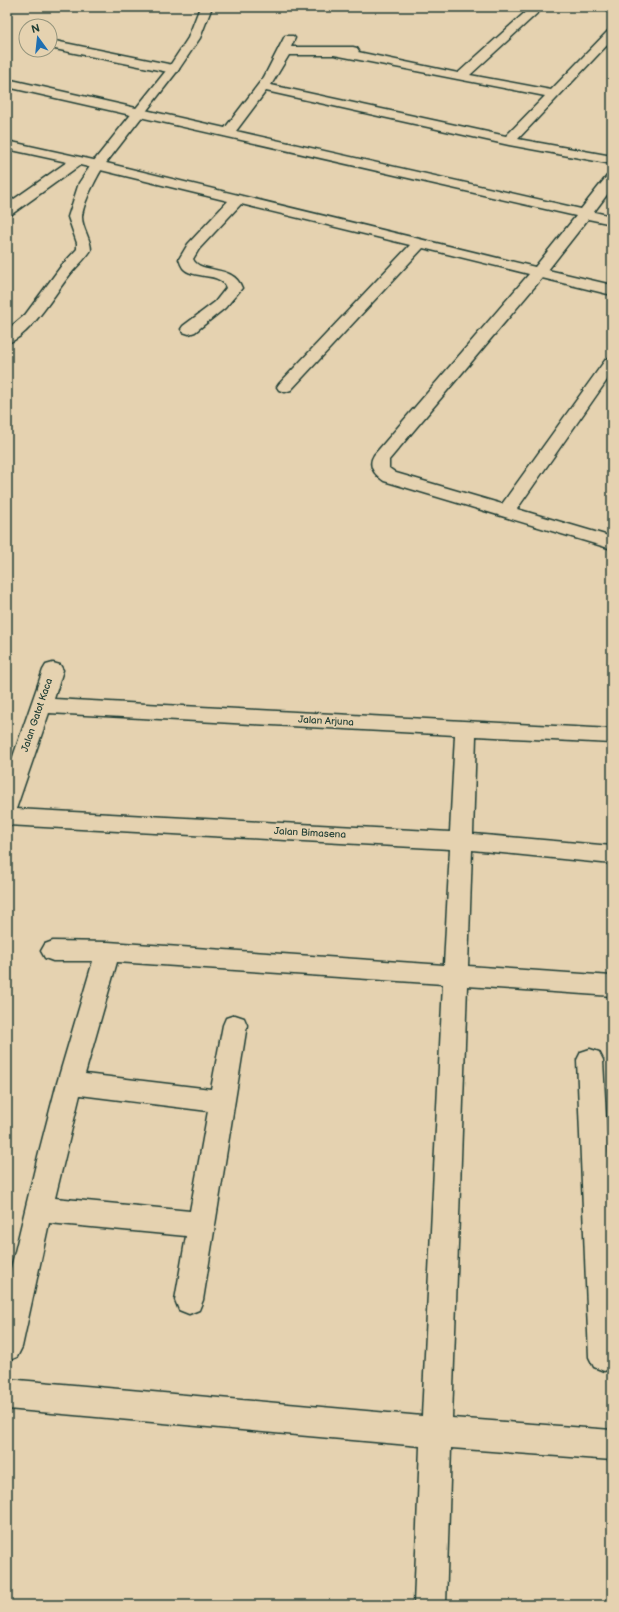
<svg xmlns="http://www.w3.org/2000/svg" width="619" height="1612" font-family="'Balsamiq Sans',sans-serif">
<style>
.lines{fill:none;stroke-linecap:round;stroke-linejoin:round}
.street-casing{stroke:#1f3d34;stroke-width:3}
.secondary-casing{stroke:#1f3d34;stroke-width:3}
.street{fill:#e5d2b0;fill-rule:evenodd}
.secondary{fill:#e5d2b0;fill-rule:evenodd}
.labels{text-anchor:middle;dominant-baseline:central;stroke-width:3;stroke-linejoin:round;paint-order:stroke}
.street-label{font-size:10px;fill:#1f3d34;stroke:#e5d2b0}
</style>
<rect width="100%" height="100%" fill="#e5d2b0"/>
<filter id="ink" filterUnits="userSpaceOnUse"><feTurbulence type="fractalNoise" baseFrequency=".025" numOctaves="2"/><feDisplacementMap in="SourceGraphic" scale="8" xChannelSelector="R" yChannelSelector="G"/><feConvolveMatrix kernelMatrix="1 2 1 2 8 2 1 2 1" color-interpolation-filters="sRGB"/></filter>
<g filter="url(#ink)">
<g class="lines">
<g class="street-casing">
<path id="street" d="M531,7H544L470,75L551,90L608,31L612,30V40L518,139L612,156V164L509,145L266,91L236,131L581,209L607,176L612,175V188L594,212L612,216V224L588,219L548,270L612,285V295L542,278L389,460V468L396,473L502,504L606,359L612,357V373L517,509L612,537V549L384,481C375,475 367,466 374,455L529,274L423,248L291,390L285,392L279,390L277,387L279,384L410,245L241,204L199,249L193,259C200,275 233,263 242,288L225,308L195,332L189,334L183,332L181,329L183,326L215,302L226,288C221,271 193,280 183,268C181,265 180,262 179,259L188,244L228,201L80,165L12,214L7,215V204L67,162L7,149V141L98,161L535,267L576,216L7,87V79L225,128L264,77L285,36H293L295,38L291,47H353L357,48L359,51L358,52L458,73ZM289,55H334L545,96L506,136L271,85Z
M50,40L173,65L177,66L179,69L177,72L173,73L50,48Z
M53,663L60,665L63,670L54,699L612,729V743L476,736L473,834L612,846V864L472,850L468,966L612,976V996L467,986L452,1418L612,1430V1460L451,1448L446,1605H414L420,1446L7,1409V1379L422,1416L443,984L117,962L85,1074L211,1089L223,1025L226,1018L235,1015L244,1018L247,1025L203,1300L199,1310L189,1314L179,1310L175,1300L186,1236L49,1223L22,1347L17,1357L7,1361V1285L38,1156L57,1083L93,961H53L45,958L41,951L45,944L53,941L108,942L444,965L450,849L7,825V774L43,670L46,665ZM49,713L455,735L450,832L16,809ZM80,1095L208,1111L190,1211L55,1198Z
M590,1049L599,1052L603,1060L612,1233V1368L604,1371L594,1367L589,1357L577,1060L581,1052Z"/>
</g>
<g class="secondary-casing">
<path id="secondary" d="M200,7H212L200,38L179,69L103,167C96,179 83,203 82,217C82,228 91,239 91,250C86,258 79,264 73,271C57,289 31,337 7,343V330L25,315L62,265L77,249V243L68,217L79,183L93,162L169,67L188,38Z"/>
</g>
<use href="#street" class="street"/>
<use href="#secondary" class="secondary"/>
</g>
</g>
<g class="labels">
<g class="street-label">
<text transform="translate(37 715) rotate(-71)">Jalan Gatot Kaca</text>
<text transform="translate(326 721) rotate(3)">Jalan Arjuna</text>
<text transform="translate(310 833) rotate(3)">Jalan Bimasena</text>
</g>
</g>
<rect width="619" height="1612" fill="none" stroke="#e5d2b0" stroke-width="24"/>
<rect x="12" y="12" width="595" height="1588" fill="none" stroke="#1f3d34" stroke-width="1.5" filter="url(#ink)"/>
<g transform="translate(38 38) rotate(345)"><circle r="19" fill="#e5d2b0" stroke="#96967e"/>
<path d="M0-3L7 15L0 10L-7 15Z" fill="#1f6fb2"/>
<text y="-6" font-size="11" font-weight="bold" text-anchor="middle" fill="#1f3d34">N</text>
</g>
</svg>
